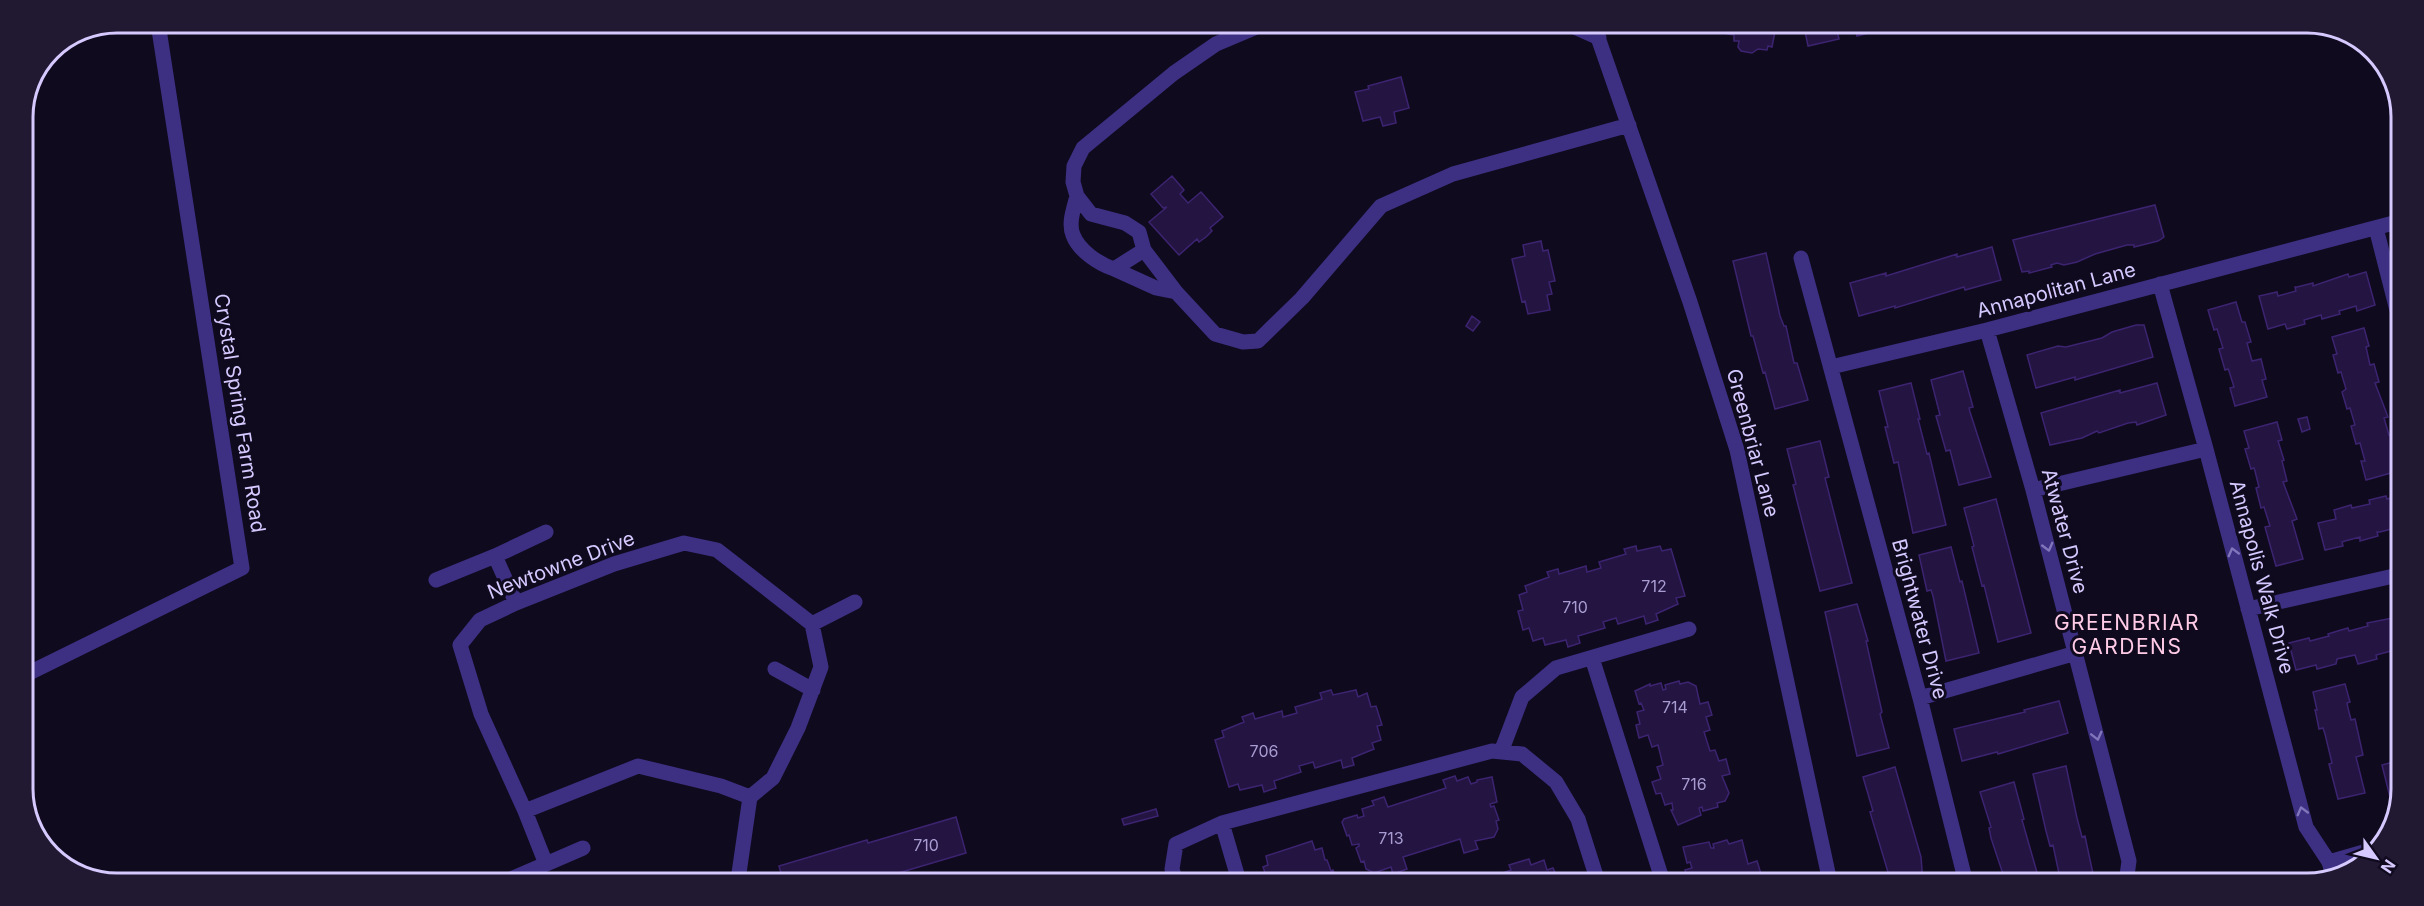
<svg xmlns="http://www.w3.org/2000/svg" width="2424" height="906" font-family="Inter,sans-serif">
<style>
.building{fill:#231442;stroke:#3c2470;stroke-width:1.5}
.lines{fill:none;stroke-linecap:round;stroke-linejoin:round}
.minor{stroke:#3d3083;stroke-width:15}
.oneway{stroke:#8175bb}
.labels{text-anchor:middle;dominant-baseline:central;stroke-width:6;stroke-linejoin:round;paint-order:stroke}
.number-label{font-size:16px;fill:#a89cd0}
.street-label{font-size:20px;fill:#d5c9ff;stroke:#100a1f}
.neighbourhood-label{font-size:21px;letter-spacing:1.5px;fill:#ffcbe6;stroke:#100a1f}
.rim{fill:none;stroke:#d5c9ff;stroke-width:3}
</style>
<rect width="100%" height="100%" fill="#100a1f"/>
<path class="building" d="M1723,26H1776L1772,47L1768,46L1767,50L1758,49L1752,53L1741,51L1738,47L1739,41H1734V35L1722,33Z
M1804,26H1843L1844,30L1837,31L1839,39L1808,46Z
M1855,27H1888V28L1857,36Z
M1401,77L1409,108L1394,112L1396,123L1383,126L1380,117L1363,121L1355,92L1369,89L1368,86Z
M1172,176L1184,190L1180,194L1188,203L1201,192L1223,217L1210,228L1212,231L1206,237L1199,242L1197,239L1179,255L1149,222L1167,207L1163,208L1151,194Z
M2155,205L2164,237L2158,241L2134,247V245H2127L2095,254L2077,262L2064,265L2057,263L2051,265L2052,267L2029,273V271L2022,272L2013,240Z
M1541,241L1543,251L1548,250L1555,281L1549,282L1552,294L1547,295L1550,310L1528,314L1525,301L1522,302L1512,259L1525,256L1523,245Z
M1992,247L2001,280L1965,290L1964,287L1895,308V306L1859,316L1850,283L1886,273V276L1957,254V257Z
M1766,253L1780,316L1784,326H1786L1794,363H1797L1808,400L1775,409L1765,372L1763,373L1753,336H1751L1733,261Z
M2366,272L2375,305L2357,311L2356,306L2339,311L2340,314L2322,319L2321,315L2304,320L2305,324L2287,329L2285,324L2268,329L2259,296L2277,292L2278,296L2296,291L2295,287H2297L2313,283V286L2348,274L2349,277Z
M2236,302L2242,322H2245L2251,342L2247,343L2252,361L2261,359L2266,379L2262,380L2267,397L2235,406L2230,388L2234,387L2229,371L2228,369L2225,370L2219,349L2223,348L2217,329L2214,330L2208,310Z
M1472,316L1480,322L1473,331L1466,326Z
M2136,325H2144L2153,357L2075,380V377L2036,388L2027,355L2058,346L2066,347L2102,338L2112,332Z
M2364,328L2369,346L2366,347L2370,365L2374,364L2379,382L2375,383L2388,417L2384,418L2389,435L2392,434L2397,452L2393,453L2398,471L2366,480L2361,461H2365L2360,443L2356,444L2351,426L2355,425L2350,408L2347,409L2342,392L2346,389L2341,372L2338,373L2333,355L2337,354L2332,337Z
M1963,371L1973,407L1969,408L1970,412L1991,477L1959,485L1950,450L1946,451L1936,416L1940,415L1931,380Z
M1911,383L1920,419H1918L1927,454L1929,453L1946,525L1913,533L1898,462L1894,463L1885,427H1888L1879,391Z
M2157,383L2166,415L2137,425L2136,422L2128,423L2099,433L2097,431L2082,438L2050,445L2041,413L2120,390V393Z
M2307,417L2310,429L2302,432L2298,419Z
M2277,422L2282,440L2278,441L2284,460L2282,461L2287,481L2283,482L2297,519L2292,521L2303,559L2276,566L2265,527L2270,526L2264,507L2261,508L2256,488L2259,487L2255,471L2254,468L2251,469L2245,449L2249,448L2244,431Z
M1820,441L1829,477L1825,478L1852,583L1820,591L1793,485L1796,484L1787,449Z
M2386,496L2387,499L2399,496L2398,531L2396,532L2395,528L2380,532H2377L2378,536L2360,541V537L2345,541L2342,542L2343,546L2325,550L2318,523L2336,519L2334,510L2351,505L2352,508L2370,504L2369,500Z
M1996,499L2031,633L1998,642L1984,585L1982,586L1972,547L1974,546L1964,508Z
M1636,546L1637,551L1660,546L1662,551L1671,549L1685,596L1676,598L1678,604L1656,614L1658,620L1646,624L1644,616L1618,624L1616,618L1603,622L1605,628L1578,636L1580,643L1568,647L1566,640L1545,645L1543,638L1533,641L1529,628L1523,630L1518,611L1523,610L1519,595L1527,592L1525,586L1549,577L1547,572L1558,569L1559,574L1586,566L1587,572L1601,568L1599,562L1626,554L1624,549Z
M1951,547L1960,582L1962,581L1979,653L1946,661L1933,596L1931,590L1927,591L1919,555Z
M1857,604L1868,641H1866L1882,712L1880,714L1889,748L1857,756L1825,612Z
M2398,617V646L2394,647L2395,650L2376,655L2377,659L2358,664L2355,655L2337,659L2336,664L2317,669L2316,665L2296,670L2289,643L2309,638L2310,641L2329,636L2328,634L2341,630L2348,628L2349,631L2368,626L2367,623Z
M1679,681L1680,684L1688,682L1696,686L1700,704L1708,702L1712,715L1706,717L1710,730L1704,732L1710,751L1715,750L1719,761L1726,759L1730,774L1722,776L1729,793L1725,801L1717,803L1718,807L1703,811L1702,807L1699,808L1701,815L1678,825L1671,810H1673L1672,803L1665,805L1661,793L1656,794L1652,782L1661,779L1657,767L1663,765L1658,745L1652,747L1648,735L1639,738L1636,725L1640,724L1637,712L1644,710L1641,703L1639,704L1635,691L1650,684V686L1661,683L1663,690L1666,689L1665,685Z
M2345,684L2350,702L2347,703L2348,708L2351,720L2355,719L2363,755L2356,757L2365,793L2338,799L2329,764L2332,763L2325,734L2323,728L2319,729L2316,714L2315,710H2317L2313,692Z
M1331,690L1333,695L1356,690L1358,697L1367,693L1371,707L1376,706L1382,725L1377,726L1381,740L1372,743L1374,749L1352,758L1354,765L1343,768L1341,760L1315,768L1313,762L1299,766L1301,772L1274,781L1276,788L1264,792L1262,785L1240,790L1238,784L1229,787L1215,740L1224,737L1222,731L1244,722L1242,717L1253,713L1255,719L1282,711L1283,717L1297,713L1295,707L1322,699L1320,693Z
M2059,701L2068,733L1998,754L1997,752L1962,761L1954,729L2025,712L2024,710Z
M2397,761V795L2390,797L2382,765Z
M2066,766L2077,818L2082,837L2085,836L2086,841L2095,883H2061L2053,845L2050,846L2046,831L2033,774Z
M1895,767L1921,857L1923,883H1889L1891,882L1870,812L1873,811L1863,777Z
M1455,776L1457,781L1468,777L1471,784L1477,782V780L1492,777L1497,802L1490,804L1491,807L1494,806L1499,820L1496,821L1498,829L1494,837L1475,841L1478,849L1464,853L1460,839L1403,857L1407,869L1393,874L1391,867L1374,873L1366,869L1364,861L1361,862L1356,848L1359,846V844L1352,845L1349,835L1347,836L1342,822L1344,819L1357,815L1358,818L1364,816L1362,809L1374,805L1372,801L1384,797L1388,807L1446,788L1443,780Z
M2014,782L2024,819L2022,820L2040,883H2006L1991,838L1989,828L1991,827L1980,792Z
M1156,809L1158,816L1124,825L1122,819Z
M956,817L966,853L878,879L876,875L859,880H783L779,866L867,840L868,843Z
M1727,840L1729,844L1742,840L1748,864L1757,861L1761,874L1746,878L1748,882H1688L1685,870L1692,868L1690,862L1687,863L1683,847L1709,842L1711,848H1714L1713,844Z
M1312,841L1315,850L1322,848L1325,860H1327L1331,871L1333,870L1337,881H1265L1267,878L1263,867L1268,865L1266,856Z
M1529,859L1531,865L1544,860L1547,870L1553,868L1559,882H1499L1497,875L1511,870L1509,865Z"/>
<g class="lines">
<path class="minor" d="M1261,25L1216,44L1174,73L1083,148L1074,166L1073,182L1077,196L1091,214L1125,223L1139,232L1144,250L1176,292L1215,334L1243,342L1258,341L1302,298L1381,206L1453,174L1629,125
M1572,26L1599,38
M1594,26L1690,302L1737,450L1830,882
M1077,196C1074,208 1068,223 1073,235C1079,251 1099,264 1114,269
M2376,228L2400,322
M1144,250L1114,269L1156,288L1176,292
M1801,258L1920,698L1966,883
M2160,284L2206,449L2306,827L2329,862L2333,875
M1987,330L2033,490L2129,861L2126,883
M1831,367L1987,330L2401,221
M2033,490L2206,449
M436,580L495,556
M516,603L495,556L546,532
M2248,609L2398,575
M812,624L855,602
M1592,658L1663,882
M775,669L813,690
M23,676L242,568L158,23
M1920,698L2076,653
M1501,752L1522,697L1556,668L1689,629
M525,811L546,864L583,848
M1222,823L1239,881
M2329,862L2374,849
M511,879L546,864
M738,880L750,797L773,778L798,728L821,667L812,624L717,550L684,543L614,564L516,603L480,620L460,645L481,714L525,811L638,766L721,786L750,797
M1176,881L1172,869L1176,844L1222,823L1492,751L1522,754L1556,782L1578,819L1598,882"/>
</g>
<defs><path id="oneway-chevron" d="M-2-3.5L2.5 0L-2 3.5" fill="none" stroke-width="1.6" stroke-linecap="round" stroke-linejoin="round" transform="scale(1.5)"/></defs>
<g class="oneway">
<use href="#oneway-chevron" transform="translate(2048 547) rotate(75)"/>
<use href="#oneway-chevron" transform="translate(2233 552) rotate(-105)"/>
<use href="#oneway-chevron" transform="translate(2097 736) rotate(76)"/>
<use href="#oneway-chevron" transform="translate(2302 811) rotate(-105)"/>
</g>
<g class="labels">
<g class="number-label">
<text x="1654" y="586">712</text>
<text x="1575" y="607">710</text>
<text x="1675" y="707">714</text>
<text x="1264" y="751">706</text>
<text x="1694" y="784">716</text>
<text x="1391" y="838">713</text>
<text x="926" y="845">710</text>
</g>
<g class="street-label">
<text transform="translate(2056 290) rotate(-15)">Annapolitan Lane</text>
<text transform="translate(240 413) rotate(81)">Crystal Spring Farm Road</text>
<text transform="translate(1753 443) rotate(75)">Greenbriar Lane</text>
<text transform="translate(2065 531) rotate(75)">Atwater Drive</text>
<text transform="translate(561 565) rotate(-21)">Newtowne Drive</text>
<text transform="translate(2262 577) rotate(75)">Annapolis Walk Drive</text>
<text transform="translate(1920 619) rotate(75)">Brightwater Drive</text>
</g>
<g class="neighbourhood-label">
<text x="2127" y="622">GREENBRIAR<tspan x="2127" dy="24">GARDENS</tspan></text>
</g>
</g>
<path d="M0 0H2424V906H0ZM117 33H2307A84 84 0 0 1 2391 117V789A84 84 0 0 1 2307 873H117A84 84 0 0 1 33 789V117A84 84 0 0 1 117 33Z" fill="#201931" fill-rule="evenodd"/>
<path class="rim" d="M117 33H2307A84 84 0 0 1 2391 117V789A84 84 0 0 1 2307 873H117A84 84 0 0 1 33 789V117A84 84 0 0 1 117 33Z"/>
<g transform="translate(2376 858) rotate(124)" stroke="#100a1f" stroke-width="4.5" paint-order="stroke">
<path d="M0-4.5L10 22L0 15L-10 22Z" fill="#d5c9ff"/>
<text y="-9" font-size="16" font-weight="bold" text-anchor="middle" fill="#d5c9ff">N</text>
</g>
</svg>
